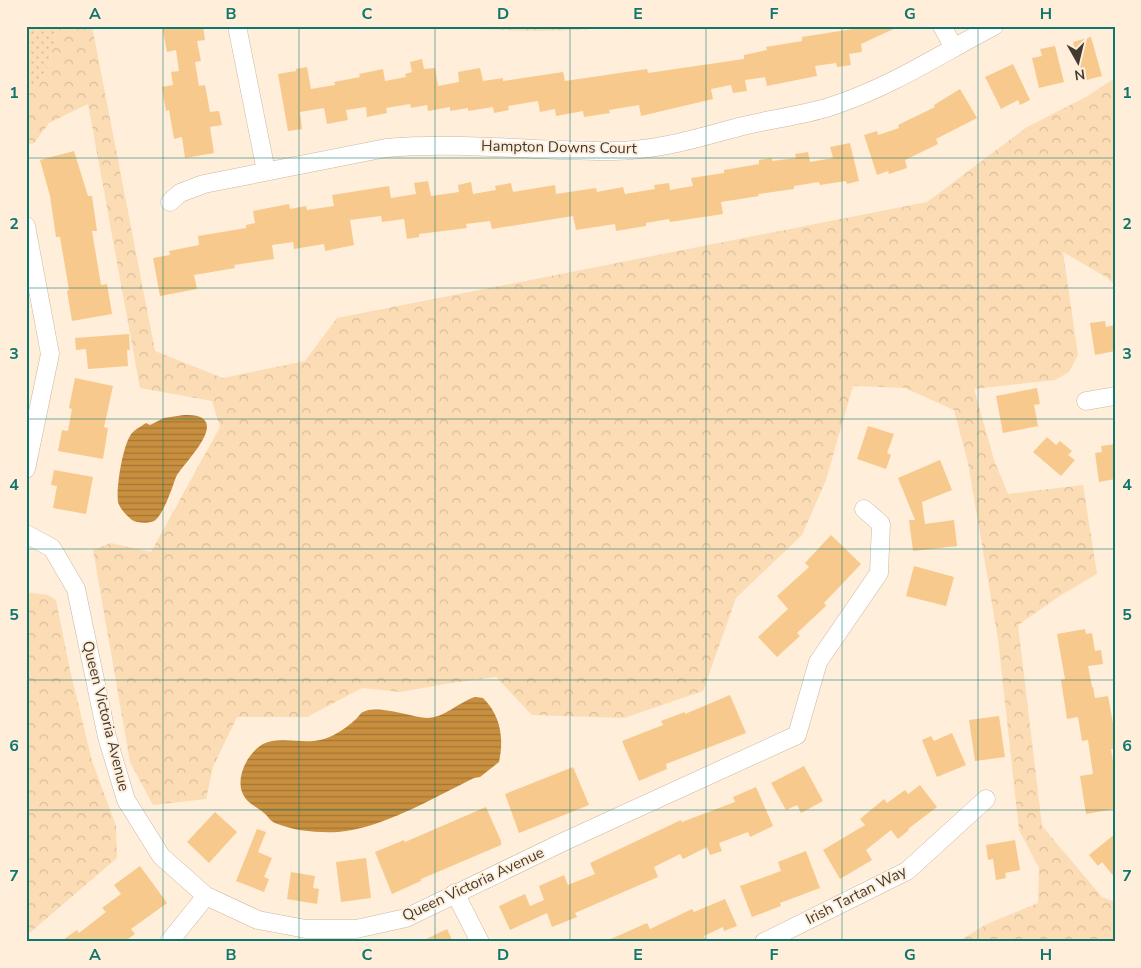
<svg xmlns="http://www.w3.org/2000/svg" width="1141" height="968" font-family="'Nunito Sans',sans-serif">
<style>
.grass{fill:url(#grass-dots)}
.forest{fill:url(#forest-crowns)}
.water{fill:url(#water-rules)}
.building{fill:#f8c98c}
.lines{fill:none;stroke-linecap:round;stroke-linejoin:round}
.minor-casing{stroke:#ccb8a0;stroke-width:19}
.minor{stroke:#fff;stroke-width:18}
.grid{fill:none;stroke:#0f766e;stroke-width:1;stroke-opacity:0.55}
.labels{text-anchor:middle;dominant-baseline:central;stroke-width:4;stroke-linejoin:round;paint-order:stroke}
.street-label{font-size:15px;fill:#423a31;stroke:#feeeda}
.neatline{fill:none;stroke:#0f766e;stroke-width:2}
.grid-label{font-size:16px;text-anchor:middle;font-weight:bold;fill:#0f766e}
</style>
<defs>
<pattern id="grass-dots" width="8" height="8" patternUnits="userSpaceOnUse" patternTransform="scale(1.25)"><rect width="8" height="8" fill="#fcdcb4"/><path d="M2 2h.1M6 6h.1" fill="none" stroke="#d9be9b" stroke-width="1.8" stroke-linecap="round"/></pattern>
<pattern id="forest-crowns" width="20" height="18" patternUnits="userSpaceOnUse" patternTransform="scale(1.25)"><rect width="20" height="18" fill="#fcdcb4"/><path d="M2 6a3 3 0 1 1 6 0M12 15a3 3 0 1 1 6 0" fill="none" stroke="#d9be9b"/></pattern>
<pattern id="water-rules" width="6" height="5" patternUnits="userSpaceOnUse" patternTransform="scale(1.25)"><rect width="6" height="5" fill="#c88f3e"/><path d="M0 2.5h6" fill="none" stroke="#a47635"/></pattern>
</defs>
<rect width="100%" height="100%" fill="#feeeda"/>
<path class="grass" d="M26,26H59L46,72L26,94Z"/>
<path class="forest" d="M59,26H92L155,351L223,378L305,361L337,318L927,202L1027,127L1086,97L1115,78V285L1106,277L1063,252L1078,355L1069,372L1055,380L974,389L994,460L1008,494L1083,485L1097,574L1061,595L1018,625L1042,826L1102,897L1115,902V942H957L987,924L1038,903L1039,868L1019,830L998,639L968,463L954,410L905,388L853,386L826,480L802,535L736,598L703,691L624,718L532,715L496,677L451,683L400,692L362,688L307,717H237L213,767L206,799L153,805L130,762L93,550L111,543L151,552L220,427L212,401L140,388L88,104L49,123L34,143L26,145V94L46,72Z
M414,26H622C553,35 484,29 414,26Z
M26,592L48,595L56,600L70,670L92,761L116,826L117,858L26,936Z"/>
<path class="water" d="M184,415C189,415 195,415 200,417C223,427 182,465 176,477C172,488 163,516 154,521C147,524 137,523 132,520C126,515 120,509 118,502C116,488 123,441 133,432C137,428 142,426 146,423L150,425L164,418Z
M475,697L483,698C501,716 504,738 499,762L480,777L474,778C435,797 381,829 338,832C318,833 294,831 275,823C270,821 268,816 264,813C258,808 250,804 246,799C232,782 247,753 263,744C278,736 303,744 320,740C333,737 345,729 355,720C358,718 360,713 363,712C376,704 412,717 427,718C444,718 459,702 475,697Z"/>
<path class="building" d="M162,26H188V28L203,26L205,40L197,41L201,61L195,62L199,86L205,85L210,112L219,111L222,125L210,127L214,153L185,158L182,137L174,139L169,110L166,111L162,87L173,85L171,72L179,71L176,50L167,52Z
M872,26H900L861,44L862,52L849,54L851,65L837,67L836,63L815,66L817,76L767,86L765,77L745,80L747,91L733,93L731,85L711,89L713,99L641,116L639,105L609,110L610,113L584,117L583,111L556,116L555,109L540,112L538,101L508,106L509,110L494,113L493,107L468,111V108L450,111V107L428,111L427,105L411,108L410,104L386,108L387,113L367,117L366,107L346,110L348,120L327,124L324,108L300,112L302,129L288,131L278,74L296,71V69L307,67L311,89L335,85L334,82L360,77L359,74L383,69L385,81L406,77L405,74L412,72L410,62L422,59L424,69L435,68L438,86L459,82L458,72L480,68L483,81L503,78V81L563,72L565,81L647,69L648,73L744,59V55L767,50L766,47L802,41V37Z
M1091,37L1102,76L1083,81L1073,42Z
M1055,46L1064,82L1039,88L1032,58L1042,56L1040,49Z
M1013,64L1030,100L1020,105L1018,100L1001,109L985,77Z
M960,89L977,118L936,139L938,144L905,160L907,168L889,174L888,171L877,175L864,135L877,131L878,135L899,128L898,125L935,107L934,105Z
M850,143L859,181L847,184L846,181L820,185L819,182L794,186V189L758,194L759,196L721,202L723,214L670,222L669,219L646,223V226L616,231L615,224L576,230L573,216L492,229L490,221L466,224L467,228L419,234V237L407,239L404,219L382,222L381,216L350,220L354,245L325,251L324,244L294,249L293,242L272,245L274,259L234,265L235,268L194,275L197,289L160,296L153,258L170,255L169,251L199,245L198,236L246,228V225L255,223L253,211L289,204L290,209L306,206L307,210L334,206L332,195L389,186L391,198L416,194L414,183L428,181L431,196L459,192L458,185L471,182L473,194L496,190L495,186L511,183L513,192L555,185L556,194L596,188L597,192L623,187L625,194L655,189L654,185L669,183L670,190L693,186L691,178L724,173V170L759,164V160L772,158V161L796,158L795,154L808,152L810,162L833,158L830,147Z
M74,151L88,196H92L97,231H92L101,285L107,284L112,314L72,321L67,291L69,290L60,237H56L50,196L40,160Z
M1105,321L1106,327L1115,325V351L1095,355L1090,323Z
M129,334L130,350H127L128,366L88,369L86,349L76,350L75,338Z
M75,378L113,386L104,427L108,428L103,459L58,451L62,430L68,431L72,409L69,408Z
M1037,388L1040,404L1034,405L1038,426L1003,433L996,396Z
M868,426L894,434L887,453L891,455L886,469L857,459Z
M1047,437L1056,445L1060,441L1072,451L1068,455L1075,460L1061,476L1033,452Z
M1115,444V479L1099,482L1095,453L1102,452L1101,446Z
M940,460L952,490L922,502L925,524L954,520L957,546L913,551L909,520H915L898,478Z
M54,470L93,477L86,514L53,508L57,486L51,485Z
M831,535L861,564L824,603L826,606L797,633L800,636L777,657L758,637L788,609L777,596L809,567L805,563Z
M914,566L954,577L946,606L906,596Z
M1085,629L1086,634L1092,633L1095,651L1101,650L1103,664L1088,666L1092,687H1093L1095,698L1108,696L1115,734L1113,736L1115,749H1111L1115,775V786L1113,787L1114,798H1113L1114,809L1086,814L1080,776L1093,774L1088,740L1082,741L1078,717L1067,719L1061,680L1065,679L1057,634Z
M730,695L746,733L666,764L667,769L639,781L622,741L663,725L661,721L685,712V714Z
M999,716L1005,757L975,761L969,720Z
M952,733L966,765L937,777L922,740L931,736L934,741Z
M804,766L823,801L801,813L797,805L786,810L771,783Z
M573,767L589,805L519,833L505,794Z
M920,785L937,807L908,829L909,830L898,839L891,830L866,850L872,860L840,879L823,850L865,825L860,819L884,799L887,803L905,790L908,794Z
M756,787L773,826L750,837L748,832L719,843L722,851L710,855L707,847L683,859L680,854L654,867L658,877L575,913L577,917L552,927L547,913L510,930L499,906L525,894L530,906L544,900L539,886L564,875L568,885L595,874L590,863L681,820L682,822L735,802L733,797Z
M486,807L501,841V845L421,879V881L392,894L375,852L404,840L405,842Z
M215,812L237,832L209,863L187,842Z
M257,829L266,832L258,852L272,858L264,877L269,879L264,892L236,881Z
M1115,834V878L1102,862L1098,866L1089,855Z
M1015,840L1020,870L1005,873L1006,878L996,880L993,859L988,860L986,845Z
M806,851L820,888L780,903L781,906L752,917L740,886L781,871L778,862Z
M366,858L371,898L341,902L336,862Z
M140,866L167,903L131,929L135,934L124,942H60L77,930L79,933L106,912L102,908L121,894L114,885Z
M291,872L315,876L313,888L319,889L317,904L287,899Z
M725,899L737,926L724,931L723,927L704,936L707,942H604L647,923L650,929L692,909L694,912Z
M447,929L453,942H420Z"/>
<g class="lines">
<g class="minor-casing">
<path id="minor" d="M237,26L266,171
M942,26L954,48
M170,202L180,193L204,184L386,148C461,141 537,152 613,151C656,151 697,138 739,127C772,118 806,116 838,104C894,85 942,53 994,26
M26,226L50,354L26,469
M1086,401L1115,396
M26,534L52,548L76,589L107,737L126,800L161,856L206,896L258,920L306,929H356L406,918L563,842L797,735L818,662L879,573L881,524L864,509
M455,893L480,942
M169,942L206,896
M764,942L907,871L986,799"/>
</g>
<use href="#minor" class="minor"/>
</g>
<path class="grid" d="M163,26V942M299,26V942M435,26V942M570,26V942M706,26V942M842,26V942M978,26V942M26,158H1115M26,288H1115M26,419H1115M26,549H1115M26,680H1115M26,810H1115"/>
<g class="labels">
<g class="street-label">
<text transform="translate(559 147) rotate(1)">Hampton Downs Court</text>
<text transform="translate(106 716) rotate(76)">Queen Victoria Avenue</text>
<text transform="translate(473 884) rotate(-25)">Queen Victoria Avenue</text>
<text transform="translate(856 895) rotate(-27)">Irish Tartan Way</text>
</g>
</g>
<rect width="1141" height="968" fill="none" stroke="#feeeda" stroke-width="55"/>
<g transform="translate(1078 62) rotate(172)" stroke="#feeeda" stroke-width="4" paint-order="stroke">
<path d="M0-4L9 19L0 12L-9 19Z" fill="#423a31"/>
<text y="-8" font-size="14" font-weight="bold" text-anchor="middle" fill="#423a31">N</text>
</g>
<rect x="28" y="28" width="1086" height="912" class="neatline"/>
<g class="grid-label">
<text x="95" y="19">A</text>
<text x="231" y="19">B</text>
<text x="367" y="19">C</text>
<text x="503" y="19">D</text>
<text x="638" y="19">E</text>
<text x="774" y="19">F</text>
<text x="910" y="19">G</text>
<text x="1046" y="19">H</text>
<text x="14" y="98">1</text>
<text x="1127" y="98">1</text>
<text x="14" y="229">2</text>
<text x="1127" y="229">2</text>
<text x="14" y="359">3</text>
<text x="1127" y="359">3</text>
<text x="14" y="490">4</text>
<text x="1127" y="490">4</text>
<text x="14" y="620">5</text>
<text x="1127" y="620">5</text>
<text x="14" y="751">6</text>
<text x="1127" y="751">6</text>
<text x="14" y="881">7</text>
<text x="1127" y="881">7</text>
<text x="95" y="960">A</text>
<text x="231" y="960">B</text>
<text x="367" y="960">C</text>
<text x="503" y="960">D</text>
<text x="638" y="960">E</text>
<text x="774" y="960">F</text>
<text x="910" y="960">G</text>
<text x="1046" y="960">H</text>
</g>
</svg>
